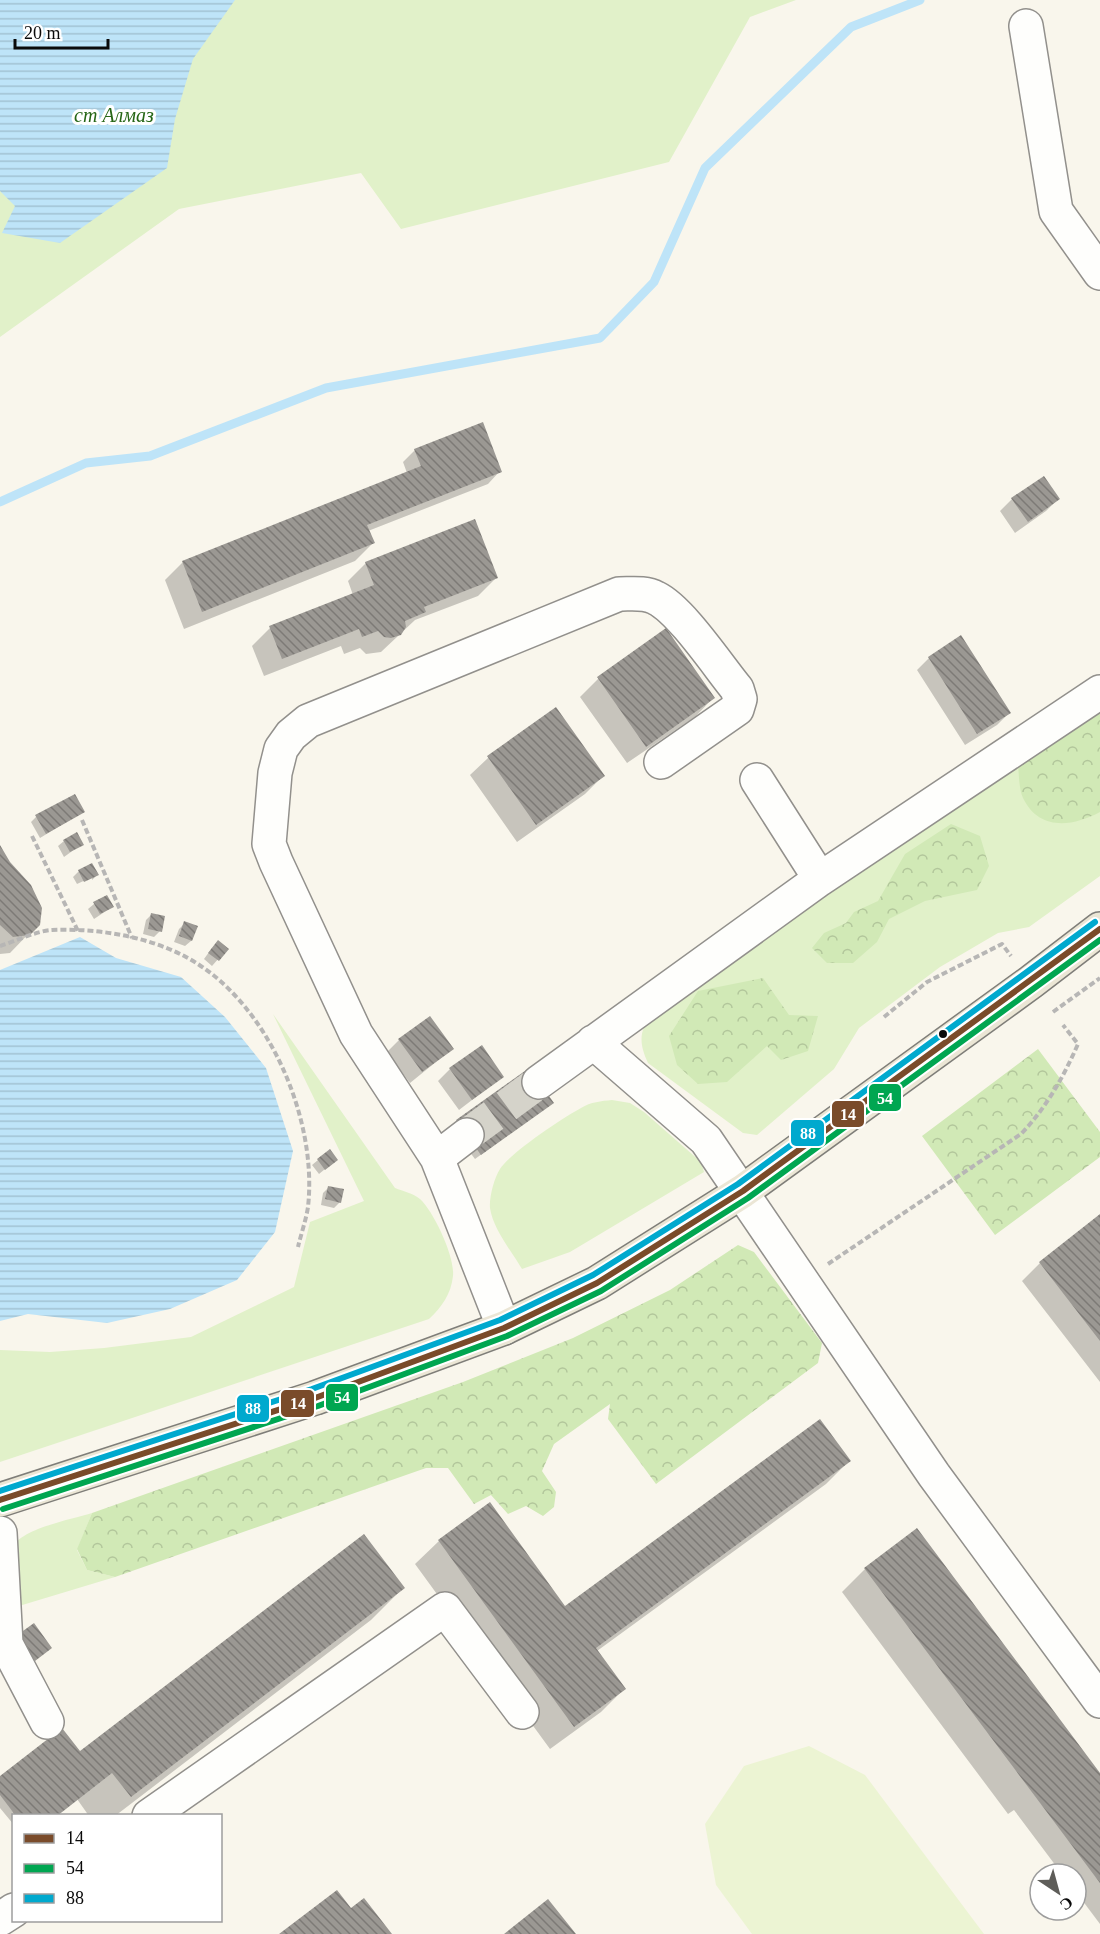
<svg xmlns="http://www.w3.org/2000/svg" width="1100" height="1934" font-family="Georgia,serif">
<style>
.green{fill:#e1f1c9}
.forest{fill:url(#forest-crowns)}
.pitch{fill:#ecf4d3}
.water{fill:url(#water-rules)}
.shadow{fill:#0003}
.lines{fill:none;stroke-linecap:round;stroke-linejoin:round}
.stream{stroke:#bee4f8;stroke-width:9}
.building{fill:url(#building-back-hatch)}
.minor-tunnel{stroke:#d5d3ca;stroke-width:33;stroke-dasharray:33 16;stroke-linecap:butt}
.minor-casing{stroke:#92908c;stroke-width:36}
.major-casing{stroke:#7f7e79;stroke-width:36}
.path{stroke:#b7b6b5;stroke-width:4;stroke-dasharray:6 3;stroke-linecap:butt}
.minor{stroke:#fefefc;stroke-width:33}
.major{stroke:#ebe6d5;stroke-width:33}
.bus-1-casing{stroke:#fff;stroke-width:10}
.bus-2-casing{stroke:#fff;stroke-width:10}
.bus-3-casing{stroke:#fff;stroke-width:10}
.bus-1{stroke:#7a4b2a;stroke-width:6}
.bus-2{stroke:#00a651;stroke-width:6}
.bus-3{stroke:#00a9ce;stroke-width:6}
.bus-dot{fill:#0a0a0a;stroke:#fff;stroke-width:2}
.labels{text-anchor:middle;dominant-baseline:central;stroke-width:6;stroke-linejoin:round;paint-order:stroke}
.park-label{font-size:20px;font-style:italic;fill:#266615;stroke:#fff}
.line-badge{stroke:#fff;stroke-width:2}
.badge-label{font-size:16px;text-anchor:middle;font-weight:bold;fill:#fff}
</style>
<defs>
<pattern id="forest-crowns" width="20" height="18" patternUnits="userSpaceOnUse" patternTransform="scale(1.5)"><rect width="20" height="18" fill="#d1e9b6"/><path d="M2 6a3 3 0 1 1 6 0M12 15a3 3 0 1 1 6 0" fill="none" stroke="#b2c69b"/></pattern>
<pattern id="water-rules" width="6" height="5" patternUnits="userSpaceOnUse" patternTransform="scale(1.5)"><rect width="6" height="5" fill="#bee4f8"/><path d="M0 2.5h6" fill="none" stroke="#a2c2d3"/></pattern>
<pattern id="building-back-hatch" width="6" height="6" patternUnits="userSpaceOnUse" patternTransform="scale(1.5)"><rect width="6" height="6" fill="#9b9893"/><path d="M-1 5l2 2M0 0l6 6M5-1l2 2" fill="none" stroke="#7d7a76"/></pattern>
</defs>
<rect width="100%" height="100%" fill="#f9f6ec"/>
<path class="green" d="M0,0H796L750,17L669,162L401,229L361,173L179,209L0,337Z
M1100,709V876L1029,927L998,933L940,967L859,1028L834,1069L757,1135L743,1133L648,1063C637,1040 640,1027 657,1009Z
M273,1014L395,1188C403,1191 414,1194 420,1199C434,1212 455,1257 453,1276C451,1294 442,1307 429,1319L0,1462V1350L50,1352L104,1348L191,1337L294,1287L310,1222L364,1201Z
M612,1100L630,1103L644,1112L701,1162L704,1172L570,1252L522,1269C512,1252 493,1229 490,1208C489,1198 494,1178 500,1169C510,1153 564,1117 581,1108C591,1102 601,1101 612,1100Z
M92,1513L77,1550L87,1570L115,1577L19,1606C17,1593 9,1561 12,1549C18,1529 73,1519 92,1513Z"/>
<path class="forest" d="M1100,709V812C1072,827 1039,831 1023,798C1019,789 1019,775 1018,765Z
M951,824L980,836L989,866L977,890L925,901L889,919L877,942L853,963H827L812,948L824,933L846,923L854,912L878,901L905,854Z
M763,978L789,1015L818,1016L808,1051L781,1060L767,1046L727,1082L698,1084L677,1065L669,1036L698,991Z
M1038,1049L1100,1132V1157L995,1235L922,1136Z
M738,1245L754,1252L822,1343L818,1363L656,1484L608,1419L610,1404L554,1444L542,1471L556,1492L554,1507L543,1516L526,1506L508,1514L491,1495L474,1504L448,1468H426L115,1577L87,1570L77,1549L92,1513L463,1382L573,1338L670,1290Z"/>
<path class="pitch" d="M809,1746L865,1775L984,1934H752L716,1885L705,1824L744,1766Z"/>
<path class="water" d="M0,0H235L193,59L175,119L167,168L60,243L2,233L15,206L0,191Z
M80,937L116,958L181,977L225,1017L266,1068L293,1151L275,1232L237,1280L170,1309L107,1323L28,1314L0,1321V970Z"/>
<path class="shadow" d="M415,450L500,471L488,484L368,531L373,543L355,561L184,629L165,580L183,562L407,473L403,462Z
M1012,499H1058L1046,511L1015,533L1000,511Z
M366,563L496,578L478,596L415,620L381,652L366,654L360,648L344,654L341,646L264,676L252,646L270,628L353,595L348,581Z
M666,631L713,698L696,716L627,763L580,697L598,679Z
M929,658L1009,713L997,725L965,745L917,670Z
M556,709L603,776L585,794L517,842L470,775L488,758Z
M83,812L40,838L31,822L36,817Z
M64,841L82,844L64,857L58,846Z
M0,848L38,924L10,953L0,954Z
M79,871L97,875L92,880V877L77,884L73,877Z
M94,904L112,907L94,919L88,909Z
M152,914L160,931L154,937L143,934L146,920Z
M185,923L196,927L191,941L185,946L174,942L179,929Z
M212,948L227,949L212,966L204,959Z
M399,1040L452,1049L410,1083L387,1052Z
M450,1069L502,1077L459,1110L438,1081Z
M552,1103L475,1159L451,1127L457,1121Z
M318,1160H336L319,1174L312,1165Z
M329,1187L340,1202L334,1208L321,1205L323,1193Z
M1100,1216V1382L1022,1281L1040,1263Z
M849,1461L826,1484L597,1651L624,1689L601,1712L550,1749L415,1564L439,1541L489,1504L565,1608Z
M865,1569L1100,1775V1924L1076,1892V1874H1062L1014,1810L1008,1814L842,1592Z
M403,1588L371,1620L115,1816H89L77,1799L56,1816H14V1825L0,1808V1778L79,1753Z"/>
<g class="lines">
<path class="stream" d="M0,502L86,463L150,456L326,388L600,338L654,282L705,168L851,27L920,0"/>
</g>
<path class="building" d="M483,422L502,472L367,525L375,543L202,612L182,561L421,466L414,449Z
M1044,476L1060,499L1028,522L1011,498Z
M475,519L498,578L424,607L426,612L405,621L406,627L401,635L391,638L384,637L378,631L362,637L359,629L282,659L269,626L374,585L365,562Z
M666,628L715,698L646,747L597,677Z
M961,635L1011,713L977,734L928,657Z
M556,707L605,776L536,825L487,756Z
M75,794L85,812L46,834L35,815Z
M77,832L84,845L70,852L63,840Z
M0,845L10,862L31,885L42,908L40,925L30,935L13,937L0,925Z
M92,863L99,875L84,882L78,870Z
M107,895L114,907L100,914L93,902Z
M151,913L165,916L162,932L148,929Z
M184,921L198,926L192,941L179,936Z
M218,940L229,949L219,961L208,953Z
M430,1016L454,1049L422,1072L398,1039Z
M482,1045L504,1077L472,1100L449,1068Z
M529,1068L554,1103L481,1155L456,1120Z
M330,1149L338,1160L325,1170L317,1159Z
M328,1186L344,1189L341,1203L325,1199Z
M1100,1214V1341L1039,1262Z
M820,1419L851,1461L596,1648L626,1689L574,1727L438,1540L490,1502L565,1606Z
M917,1528L1100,1773V1883L864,1568Z
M364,1534L405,1588L131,1797L112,1773L57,1816H16L0,1795V1776L62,1728L80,1751Z
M34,1623L52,1648L35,1661L16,1636Z
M337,1890L351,1908L364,1898L392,1934H279Z
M548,1899L576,1934H504Z"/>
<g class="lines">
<path class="minor-tunnel" d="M467,1135L539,1082"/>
<g class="minor-casing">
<path id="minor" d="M1026,26L1056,211L1100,273
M757,780L820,879
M593,1042L706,1140L934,1475L1100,1701
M539,1082L820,879L1100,692
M467,1135L437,1158L504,1328
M437,1158L356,1034L276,862L269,844L275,773L281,749L291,735L308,721L619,594C632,594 645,592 656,598C681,610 718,666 737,689L740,699L737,709L661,762
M0,1533L6,1644L47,1722
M149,1816L445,1609L522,1712
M0,1919L14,1910"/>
</g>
<g class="major-casing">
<path id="major" d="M0,1500L315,1398L504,1328L597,1283L743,1191L1031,982L1100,929"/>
</g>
<path class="path" d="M82,820L132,938
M32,836L78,931
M0,946C16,941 36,931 52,930C96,928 147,936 186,957C267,1000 318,1118 308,1207C306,1220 301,1234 298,1247
M1053,1012L1100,978
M884,1017L927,982L1002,944L1011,956
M828,1264L1021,1134C1046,1108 1063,1078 1078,1044L1063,1025"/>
<use href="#minor" class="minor"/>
<use href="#major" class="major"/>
<g class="bus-1-casing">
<path id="bus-1" d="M0,1500L315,1398L504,1328L597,1283L743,1191L1100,929"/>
</g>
<g class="bus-2-casing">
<path id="bus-2" d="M3,1509L318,1406L507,1336L601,1291L748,1198L1100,940"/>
</g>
<g class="bus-3-casing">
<path id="bus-3" d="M0,1491L312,1389L500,1320L593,1275L738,1184L1095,922"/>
</g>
<use href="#bus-1" class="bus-1"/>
<use href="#bus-2" class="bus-2"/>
<use href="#bus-3" class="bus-3"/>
</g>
<circle class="bus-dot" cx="943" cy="1034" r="5"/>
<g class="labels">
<g class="park-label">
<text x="114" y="115">ст Алмаз</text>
</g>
</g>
<g class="line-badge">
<rect x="868" y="1083" width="34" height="29" rx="6" fill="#00a651"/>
<rect x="831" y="1100" width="34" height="28" rx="6" fill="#7a4b2a"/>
<rect x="790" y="1119" width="35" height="28" rx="6" fill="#00a9ce"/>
<rect x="325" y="1383" width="34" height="29" rx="6" fill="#00a651"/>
<rect x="280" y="1389" width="35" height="29" rx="6" fill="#7a4b2a"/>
<rect x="236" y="1394" width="34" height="29" rx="6" fill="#00a9ce"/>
</g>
<g class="badge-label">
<text x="885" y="1104">54</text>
<text x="848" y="1120">14</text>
<text x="808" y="1139">88</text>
<text x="342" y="1403">54</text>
<text x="298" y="1409">14</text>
<text x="253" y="1414">88</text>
</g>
<rect x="12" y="1814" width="210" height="108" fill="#ffffff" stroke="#9d9d9d" stroke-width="1.5"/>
<rect x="24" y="1834" width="30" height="9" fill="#7a4b2a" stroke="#9d9d9d" stroke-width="1.5"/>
<text x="66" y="1844" font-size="18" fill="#0a0a0a">14</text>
<rect x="24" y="1864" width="30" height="9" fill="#00a651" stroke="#9d9d9d" stroke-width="1.5"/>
<text x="66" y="1874" font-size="18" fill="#0a0a0a">54</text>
<rect x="24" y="1894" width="30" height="9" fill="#00a9ce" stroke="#9d9d9d" stroke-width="1.5"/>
<text x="66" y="1904" font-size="18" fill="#0a0a0a">88</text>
<g transform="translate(1058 1892) rotate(144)"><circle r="28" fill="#ffffff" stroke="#9d9d9d" stroke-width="1.5"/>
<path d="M0-4.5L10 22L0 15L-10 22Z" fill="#5e5d59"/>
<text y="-9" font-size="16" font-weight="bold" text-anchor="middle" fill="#0a0a0a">С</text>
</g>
<path d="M15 39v9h93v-9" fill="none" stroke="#0a0a0a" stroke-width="3"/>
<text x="24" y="39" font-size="18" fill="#0a0a0a" stroke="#ffffff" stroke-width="4.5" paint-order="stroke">20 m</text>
</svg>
